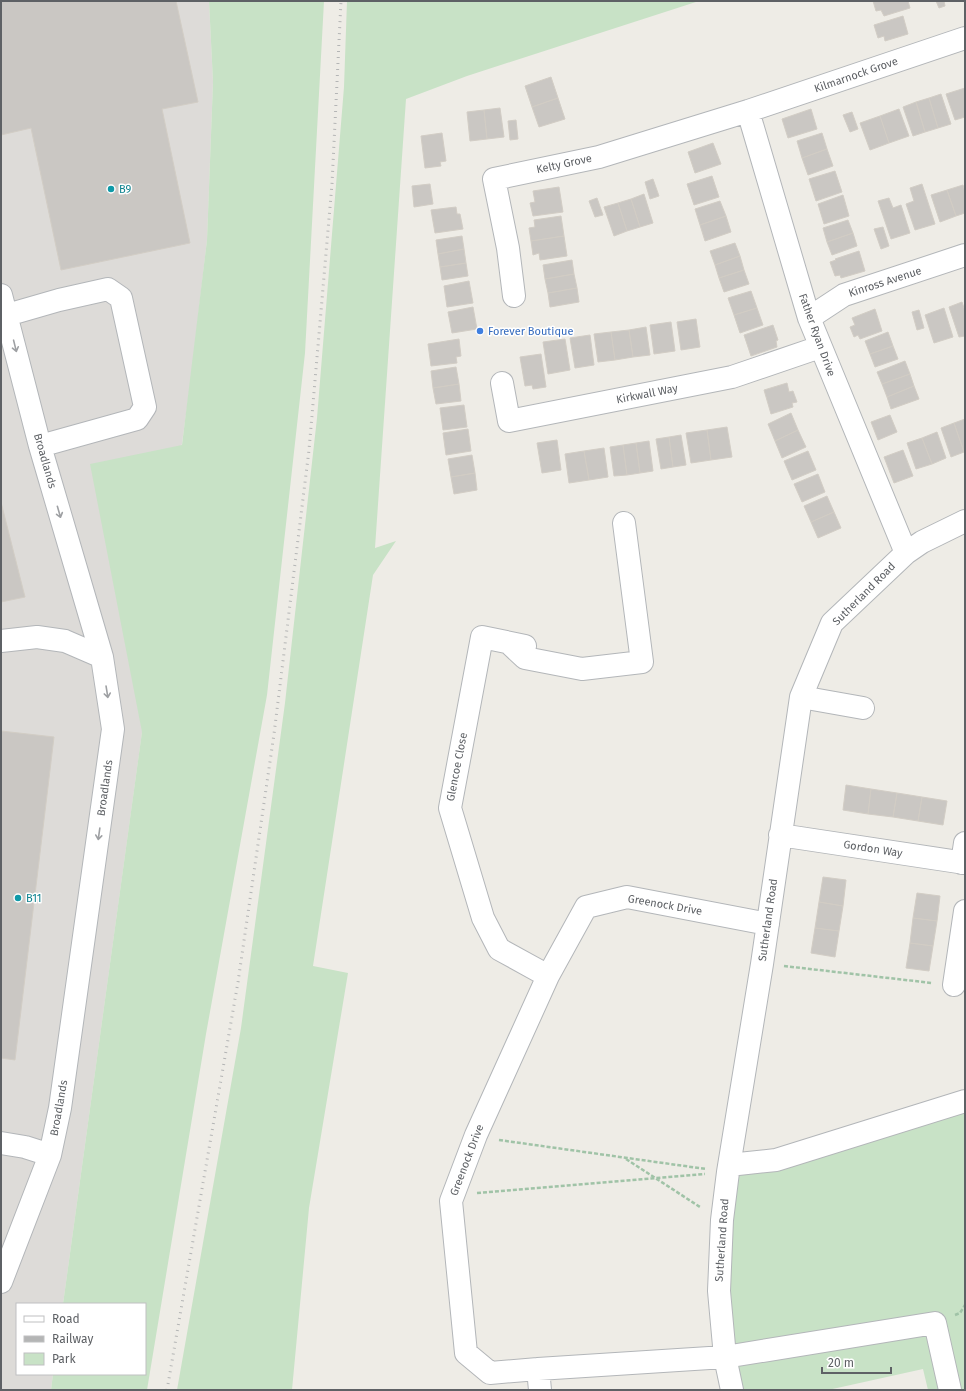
<svg xmlns="http://www.w3.org/2000/svg" width="966" height="1391" font-family="'Fira Sans',sans-serif">
<style>
.industrial{fill:#dddbd8}
.green{fill:#c8e2c6}
.building{fill:#cac7c3;stroke:#d2cdc5}
.lines{fill:none;stroke-linecap:round;stroke-linejoin:round}
.minor-casing{stroke:#b3b6b9;stroke-width:24}
.path{stroke:#a0c3a7;stroke-width:2.5;stroke-dasharray:4 2;stroke-linecap:butt}
.minor{stroke:#fff;stroke-width:22}
.rail{stroke:#b4b5b5;stroke-width:3;stroke-dasharray:1 5;stroke-linecap:butt}
.oneway{stroke:#9ea0a3}
.culture-dot{fill:#0f9aa8;stroke:#fff;stroke-width:1.5}
.shop-dot{fill:#3f7fe0;stroke:#fff;stroke-width:1.5}
.labels{text-anchor:middle;dominant-baseline:central;stroke-width:3;stroke-linejoin:round;paint-order:stroke}
.street-label{font-size:11px;fill:#5e6165;stroke:#fff}
.culture-label{font-size:11px;fill:#0d838f;stroke:#fff;text-anchor:start}
.shop-label{font-size:11px;fill:#366cbe;stroke:#fff;text-anchor:start}
</style>
<rect width="100%" height="100%" fill="#eeece6"/>
<path class="industrial" d="M1,1H209L213,82L207,240L191,378L63,1304H17V1374H53L51,1390H1Z"/>
<path class="green" d="M209,1H324L305,353L267,695L206,1034L147,1390H51L53,1374H145V1304H63L142,732L90,464L182,445L207,240L213,82Z
M347,1H699L467,76L406,99L375,548L396,541L373,575L313,966L348,973L309,1208L292,1390H177L241,1028L285,703L317,418L344,87Z
M965,1092V1390H928L923,1369L828,1390H741L734,1348L731,1294V1214L739,1157L771,1153Z"/>
<path class="building" d="M1,1H176L198,102L162,109L190,243L61,270L31,128L1,135Z
M873,1H908L910,8L884,16L881,10L876,11Z
M936,1H944L945,6L939,8Z
M903,16L908,34L885,41L884,36L878,38L874,25Z
M551,77L558,98L532,107L525,86Z
M965,88V117L955,120L946,94Z
M941,94L951,124L938,128L929,98Z
M558,98L565,119L539,127L532,107Z
M929,98L938,128L925,132L916,102Z
M916,102L925,132L913,136L903,107Z
M500,108L504,137L487,139L484,110Z
M811,109L817,129L788,138L782,119Z
M899,109L909,136L889,143L880,116Z
M484,110L487,139L470,141L467,112Z
M852,112L858,129L850,132L843,115Z
M880,116L889,143L870,150L860,123Z
M516,120L518,139L510,140L508,121Z
M442,133L446,161L440,162L441,166L425,168L421,136Z
M822,133L827,149L802,158L797,141Z
M713,143L721,164L695,173L688,152Z
M827,149L833,166L808,175L802,158Z
M835,171L842,192L816,201L809,179Z
M712,176L719,197L694,205L687,184Z
M653,179L659,196L650,199L645,182Z
M430,184L433,204L414,207L412,186Z
M922,184L935,224L915,230L906,204L914,201L910,188Z
M963,185L965,192V213L956,216L947,190Z
M559,187L563,212L533,216L530,203L535,202L533,191Z
M947,190L956,216L940,222L931,195Z
M644,194L653,223L640,227L631,199Z
M843,195L849,216L824,224L818,204Z
M597,198L603,215L595,217L589,201Z
M889,198L893,208L901,205L910,233L891,239L878,201Z
M631,199L640,227L627,231L618,203Z
M720,201L726,216L700,225L695,209Z
M618,203L627,231L614,236L604,207Z
M456,207L457,214H460L463,229L435,233L431,210Z
M561,216L564,236L531,241L529,228L535,227L534,220Z
M726,216L731,232L705,241L700,225Z
M848,220L853,233L827,242L823,228Z
M883,227L889,246L881,249L874,229Z
M853,233L857,246L832,255L827,242Z
M462,236L464,249L438,254L436,240Z
M564,236L567,256L540,260L539,253L533,255L531,241Z
M735,243L740,256L715,265L710,251Z
M464,249L466,263L440,267L438,254Z
M859,251L865,271L841,278L840,275L835,276L830,262L836,260L835,259Z
M740,256L744,270L719,278L715,265Z
M572,260L574,274L545,279L543,265Z
M466,263L468,276L442,280L440,267Z
M744,270L749,284L724,292L719,278Z
M574,274L577,288L548,293L545,279Z
M469,281L473,303L447,307L444,286Z
M577,288L579,302L550,307L548,293Z
M751,291L757,308L734,315L728,298Z
M962,302L965,311V336L959,337L949,307Z
M473,307L477,329L452,333L448,312Z
M757,308L763,325L740,333L734,315Z
M944,308L953,337L934,343L925,315Z
M875,309L882,331L860,339L858,335L854,337L850,327L855,325L852,318Z
M919,310L924,328L917,330L912,312Z
M696,319L700,347L681,350L677,322Z
M671,322L675,351L654,354L650,325Z
M773,325L778,340L776,341L777,347L751,356L744,335Z
M646,327L650,355L633,357L629,330Z
M629,330L633,357L615,360L611,332Z
M611,332L615,360L598,362L594,334Z
M888,332L893,346L870,354L865,341Z
M590,335L594,365L575,368L570,338Z
M459,339L461,356L456,357L457,363L431,366L428,344Z
M565,339L570,370L548,374L543,342Z
M893,346L898,359L875,367L870,354Z
M541,354L546,387L533,389L532,385L525,386L520,357Z
M905,361L910,374L882,384L877,372Z
M456,367L459,384L433,388L431,371Z
M910,374L914,386L887,397L882,384Z
M787,383L789,392L793,391L797,402L792,403L793,407L771,414L764,390Z
M459,384L461,401L436,404L433,388Z
M914,386L919,399L891,409L887,397Z
M464,405L467,427L443,430L440,408Z
M791,413L798,430L775,441L768,424Z
M890,415L897,432L878,440L871,422Z
M965,419V452H964L954,423Z
M954,423L964,452L951,457L941,428Z
M727,427L732,457L711,460L707,430Z
M468,429L471,451L446,455L443,433Z
M707,430L711,460L691,463L686,433Z
M798,430L806,447L782,458L775,441Z
M937,432L946,458L932,464L922,438Z
M681,435L686,465L673,467L669,437Z
M669,437L673,467L661,469L656,439Z
M922,438L932,464L916,469L907,443Z
M557,440L561,470L542,473L537,443Z
M649,441L653,471L640,473L636,443Z
M636,443L640,473L627,475L623,445Z
M623,445L627,475L614,476L610,447Z
M604,448L608,477L589,480L584,451Z
M903,450L913,476L894,483L884,457Z
M584,451L589,480L569,483L565,454Z
M808,451L816,470L792,480L784,461Z
M472,455L475,473L451,477L448,459Z
M475,473L477,490L454,494L451,477Z
M818,474L825,492L802,502L794,484Z
M827,496L834,512L811,522L804,506Z
M1,502L25,597L1,602Z
M834,512L841,528L818,538L811,522Z
M1,731L54,737L15,1060L1,1058Z
M846,785L871,789L868,814L843,810Z
M871,789L897,793L893,817L868,814Z
M897,793L922,797L918,821L893,817Z
M922,797L947,801L943,825L918,821Z
M823,877L846,880L843,906L819,902Z
M917,893L940,896L937,921L913,918Z
M819,902L843,906L839,931L815,928Z
M913,918L937,921L933,946L910,943Z
M815,928L839,931L835,957L811,953Z
M910,943L933,946L929,971L906,968Z"/>
<g class="lines">
<g class="minor-casing">
<path id="minor" d="M748,111L809,318L906,553
M1,295L40,446L102,657L113,729L60,1108L50,1155L1,1282
M514,296L508,248L494,179L599,157L748,111L965,38
M7,315L59,300L108,289L121,298L145,407L137,419L40,446
M809,318L844,295L965,255
M502,383L509,421L732,377L820,347
M1,641L37,637L65,641L102,657
M509,643L525,658L582,669L642,662L624,523
M525,646L482,637L450,808L483,918L499,949L548,976
M801,697L863,708
M780,835L965,863
M962,863L965,843
M768,924L627,897L586,907L548,976L476,1135L451,1201L466,1353L490,1373L538,1369L725,1357L935,1323L950,1390
M954,985L965,911
M1,1143L25,1147L50,1155
M729,1165L776,1160L965,1101
M538,1369L540,1390
M732,1390L725,1357L719,1291L722,1220L728,1172L762,964L801,697L832,623L906,553L922,542L965,521"/>
</g>
<path class="path" d="M784,966L932,983
M499,1140L706,1169
M626,1159L700,1207
M477,1193L705,1174
M955,1315L960,1313L965,1305"/>
<use href="#minor" class="minor"/>
<path class="rail" d="M167,1390L238,982L274,734L309,450L332,184L341,1"/>
</g>
<defs><path id="oneway-shaft" d="M-6 0H5M1.5-3L5.5 0L1.5 3" fill="none" stroke-width="1.6" stroke-linecap="round" stroke-linejoin="round"/></defs>
<g class="oneway">
<use href="#oneway-shaft" transform="translate(15 346) rotate(76)"/>
<use href="#oneway-shaft" transform="translate(59 512) rotate(74)"/>
<use href="#oneway-shaft" transform="translate(107 692) rotate(81)"/>
<use href="#oneway-shaft" transform="translate(99 834) rotate(98)"/>
</g>
<g class="culture-dot">
<circle cx="111" cy="189" r="4"/>
<circle cx="18" cy="898" r="4"/>
</g>
<circle class="shop-dot" cx="480" cy="331" r="4"/>
<g class="labels">
<g class="street-label">
<text transform="translate(856 75) rotate(-19)">Kilmarnock Grove</text>
<text transform="translate(564 164) rotate(-12)">Kelty Grove</text>
<text transform="translate(885 282) rotate(-18)">Kinross Avenue</text>
<text transform="translate(817 335) rotate(70)">Father Ryan Drive</text>
<text transform="translate(647 394) rotate(-11)">Kirkwall Way</text>
<text transform="translate(45 461) rotate(74)">Broadlands</text>
<text transform="translate(864 594) rotate(-45)">Sutherland Road</text>
<text transform="translate(457 767) rotate(-79)">Glencoe Close</text>
<text transform="translate(105 788) rotate(-82)">Broadlands</text>
<text transform="translate(873 849) rotate(9)">Gordon Way</text>
<text transform="translate(665 905) rotate(10)">Greenock Drive</text>
<text transform="translate(768 920) rotate(-82)">Sutherland Road</text>
<text transform="translate(59 1108) rotate(-80)">Broadlands</text>
<text transform="translate(467 1160) rotate(-69)">Greenock Drive</text>
<text transform="translate(722 1240) rotate(-86)">Sutherland Road</text>
</g>
<g class="culture-label">
<text x="119" y="189">B9</text>
<text x="26" y="898">B11</text>
</g>
<g class="shop-label">
<text x="488" y="331">Forever Boutique</text>
</g>
</g>
<rect width="966" height="1391" fill="none" stroke="#5e6165" stroke-width="4"/>
<rect x="16" y="1303" width="130" height="72" fill="#ffffff" stroke="#bfc0c1"/>
<rect x="24" y="1316" width="20" height="6" fill="#ffffff" stroke="#bfc0c1"/>
<text x="52" y="1323" font-size="12" fill="#5e6165">Road</text>
<rect x="24" y="1336" width="20" height="6" fill="#b4b5b5" stroke="#bfc0c1"/>
<text x="52" y="1343" font-size="12" fill="#5e6165">Railway</text>
<rect x="24" y="1353" width="20" height="12" fill="#c8e2c6" stroke="#bfc0c1"/>
<text x="52" y="1363" font-size="12" fill="#5e6165">Park</text>
<path d="M822 1367v6h69v-6" fill="none" stroke="#5e6165" stroke-width="2"/>
<text x="828" y="1367" font-size="12" fill="#5e6165" stroke="#ffffff" stroke-width="3" paint-order="stroke">20 m</text>
</svg>
